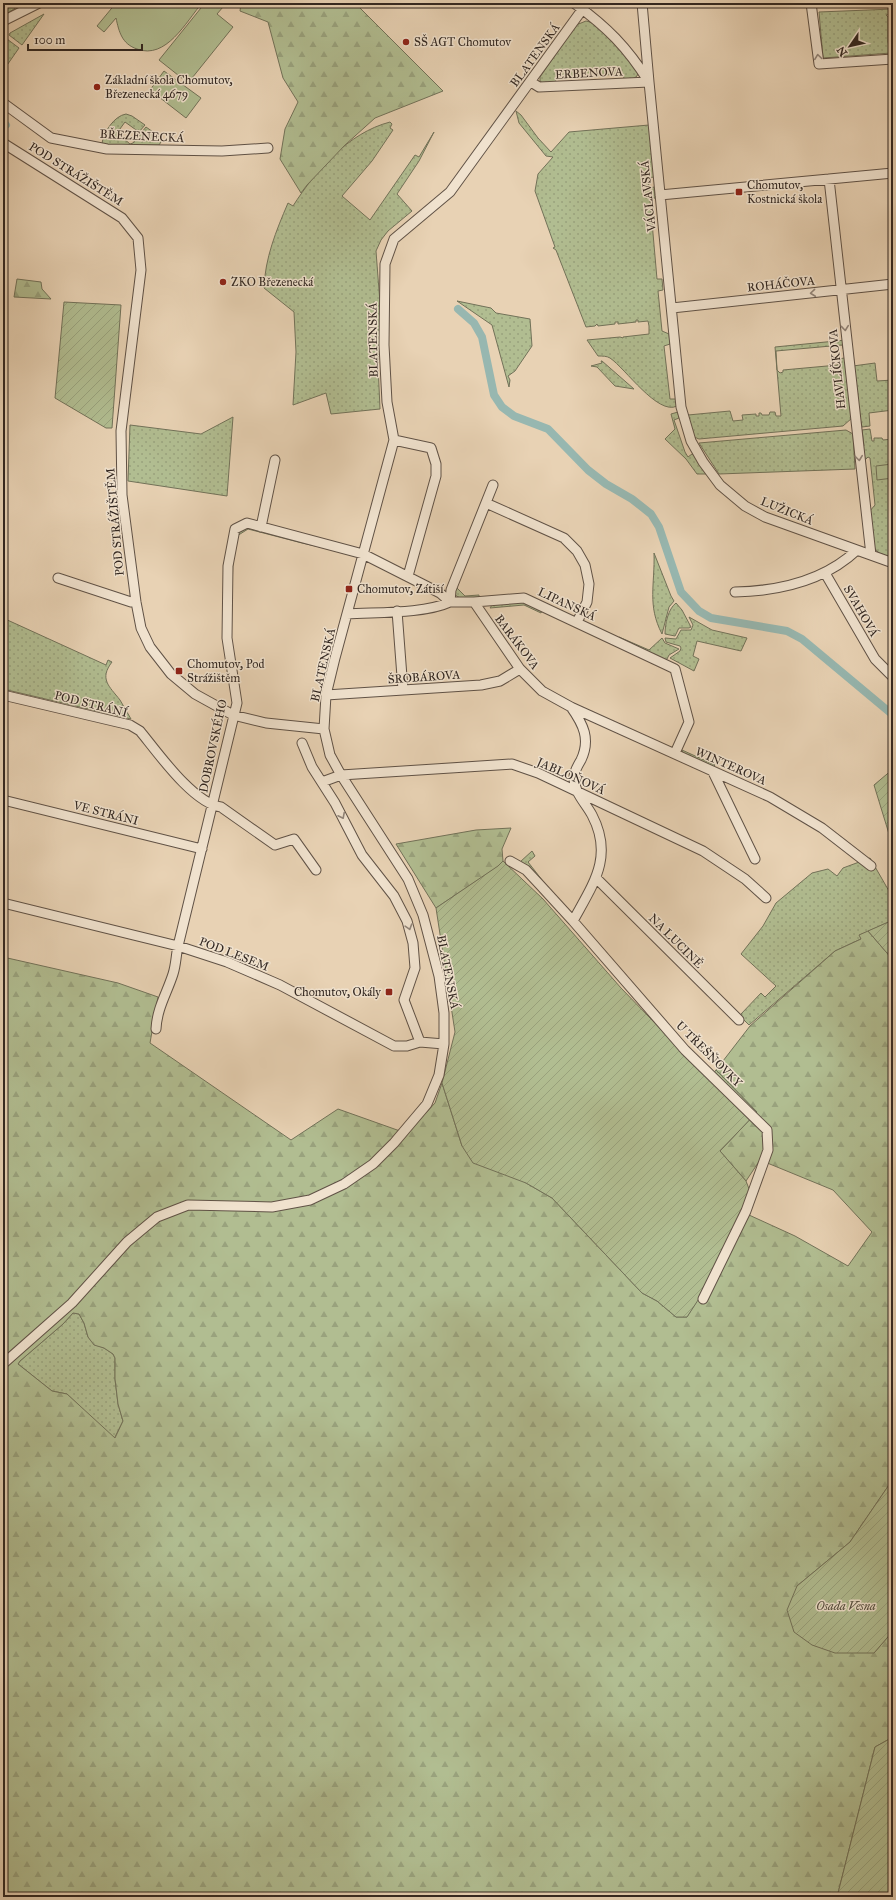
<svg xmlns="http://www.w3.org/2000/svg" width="896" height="1900" font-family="'IM FELL Great Primer',serif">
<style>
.grass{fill:url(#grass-dots);stroke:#727259}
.forest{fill:url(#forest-firs);stroke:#727259;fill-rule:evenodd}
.park{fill:#b1bd91;stroke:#727259}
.garden{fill:url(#garden-furrows);stroke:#727259}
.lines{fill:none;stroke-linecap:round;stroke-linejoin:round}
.canal{stroke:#97b7b0;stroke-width:8}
.minor-casing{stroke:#605246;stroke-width:11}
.minor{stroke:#f0e2ce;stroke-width:9}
.oneway{stroke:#918478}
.poi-dot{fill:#8f2418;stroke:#f0e2ce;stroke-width:1.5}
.labels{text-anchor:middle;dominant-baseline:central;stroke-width:3;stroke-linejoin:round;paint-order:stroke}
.poi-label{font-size:12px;fill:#322721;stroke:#f0e2ce;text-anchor:start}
.street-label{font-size:12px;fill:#322721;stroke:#f0e2ce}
.park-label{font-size:12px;font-style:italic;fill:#524c3d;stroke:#f0e2ce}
</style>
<defs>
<pattern id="grass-dots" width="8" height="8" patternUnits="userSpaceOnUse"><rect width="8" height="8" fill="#b1bd91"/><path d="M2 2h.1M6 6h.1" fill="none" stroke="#99a27d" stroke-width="1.8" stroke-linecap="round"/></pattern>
<pattern id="forest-firs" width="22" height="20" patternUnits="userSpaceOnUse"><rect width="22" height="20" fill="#b1bd91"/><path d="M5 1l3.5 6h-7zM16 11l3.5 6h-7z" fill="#99a27d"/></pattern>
<pattern id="garden-furrows" width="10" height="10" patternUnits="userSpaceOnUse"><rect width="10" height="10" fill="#b1bd91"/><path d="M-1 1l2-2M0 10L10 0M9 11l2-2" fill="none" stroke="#99a27d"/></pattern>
</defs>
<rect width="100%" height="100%" fill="#e8d2b4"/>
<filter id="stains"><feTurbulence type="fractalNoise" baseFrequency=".005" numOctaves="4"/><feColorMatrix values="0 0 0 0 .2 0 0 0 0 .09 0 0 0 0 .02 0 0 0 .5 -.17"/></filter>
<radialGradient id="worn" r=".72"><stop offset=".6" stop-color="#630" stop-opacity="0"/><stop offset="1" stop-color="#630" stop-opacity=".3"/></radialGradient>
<path class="grass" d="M3,3H18L17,7L3,16Z
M893,9V14L886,15L888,17V42L891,53L823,58L819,12Z
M44,14L22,45L9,35L10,33Z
M586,21C606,24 626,58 638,73L637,76L633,79H625L621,74L557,78L555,82L544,84L540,81V77L576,25Z
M3,36L19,48L3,71Z
M516,111L521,115L538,138L551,152L569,132L649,125L654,177L648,178L649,188L654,187L655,198L650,199L657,279H662L663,290L658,291L662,331L669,334L670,344L664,346L670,399H675L677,401V406C658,416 625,368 610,358C607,356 602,356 598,356L587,340L620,337L623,338V337L649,334V326L648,321L638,322V320H636V322L618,324V322H615V324L598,326L597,324L595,326L586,327L556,250L553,248L555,247L535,191L538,174L553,157L546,156L519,123Z
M126,114L132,116L145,125L139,132L125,122L117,133L130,144L133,143L146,127L163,139L159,145H104L102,143C104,132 114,116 126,114Z
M390,122L392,124L390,128L393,130L372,161L342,196L370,220L415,155L419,157L434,132L419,161L397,194L412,211L388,231L381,240L376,251L381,316L378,364L380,409L331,414L326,393L293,405L296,352L294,312L264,288C265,258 276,231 288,203L293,206C316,170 348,133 390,122Z
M457,301L491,308L496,313L530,319L532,346L515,371L508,376L510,380L509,387L492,325Z
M846,340L844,351L842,345L776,351L777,370L780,373L783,372V370L838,365L839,359L844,358L848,362L852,418L843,426L699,439L694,437L688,415L730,411L733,421L743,420L742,415L756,414V416H759V413H761L762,415H769L770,412H775L776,416H781L775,347Z
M601,361H602L634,389L615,386L597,367L591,366L602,363Z
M875,363L877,381L893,380V410L869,413L870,426L862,427L861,422H859L853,366Z
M678,412L679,418L674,420L685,452L688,457L692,454L695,456L706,474H697L686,459L665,439L675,429L671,414Z
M233,417L227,496L128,481L130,425L201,434Z
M870,429L872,441H874V438H882L883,440L893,439V559C888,557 882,556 878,552C869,545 870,522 869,512L875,505L870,458L868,457L865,460L862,447L864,446L862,430Z
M846,430L853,434L855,469L719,474L699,443Z
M246,527L355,555L302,543L248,529L237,536L233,556L231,634L232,553L237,533Z
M654,553L671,596L674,601L669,607L662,634C647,605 655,585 654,553Z
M456,587L465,596L479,595V598L462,599L455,595Z
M525,602V604H532L533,607L539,610L543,609L541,613L524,605L490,608L492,605Z
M676,603L682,610L691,627L689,628H679L675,636L665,634C665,624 668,609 676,603Z
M689,617L712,630L747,638L741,651L697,641L693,656L699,659L694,671L670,658L680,651L681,648L680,646L666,642L665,638L676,639L681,630H691L693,625Z
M3,618L106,665L108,660L112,662C99,679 109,686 120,700C124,706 127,713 131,719L3,689Z
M619,637L649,650L662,638L665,643L679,649L669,655L666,661L618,639Z
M682,750L715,765L713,767L683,753Z
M532,851L535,856L528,862L546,885L535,879L520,862Z
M870,858L893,898V920L860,935L861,939L835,951L749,1025L741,1017V1014L761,993L765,997L776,986L741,954L763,926L776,903L812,873L828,869L837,876L843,868Z
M73,1313L79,1314L84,1323L88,1337L94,1344L104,1348L113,1354L115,1358V1379L118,1404L123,1421L114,1439L67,1394L52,1391L18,1364L20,1361L63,1324Z"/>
<path class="forest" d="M241,3H355L443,91L375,118L345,145L307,185L301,193L280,159L285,129L298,102L283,78L268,22L240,11Z
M17,279L41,282L42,289L51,299L14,297Z
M511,828L502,849L503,861L499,866L436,908L396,844L476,830Z
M868,931L893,960V1479L850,1542L797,1586L874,1653L893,1631V1737L875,1747L837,1897H3V1370L75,1306L130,1245L159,1221L189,1209L273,1211L346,1187L411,1129L435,1103L442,1083L462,1146L552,1198L642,1293L657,1301L676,1317H687L749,1215L795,1236L848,1266L872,1232L833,1190L760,1160L746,1181L720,1151L757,1112L716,1070L750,1026L835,951L861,939L859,935ZM73,1313L79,1314L84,1323L88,1337L94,1345L104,1348L113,1354L115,1358V1379L118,1404L123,1421L115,1438L67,1394L52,1391L18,1364L20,1361L63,1324Z
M3,957L118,983L158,997L150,1043L291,1140L338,1109L400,1131L371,1161L342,1180L309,1196L272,1203L187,1201L155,1214L69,1300L3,1359Z"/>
<path class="park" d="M116,3H202C186,22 166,60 137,49C122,44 119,32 116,18L104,32L97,26Z
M205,3H218L223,7L217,14L233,27L188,83L159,60Z
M164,71L201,98L186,118L150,90Z
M892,464L893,478L877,480L876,466Z"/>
<path class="garden" d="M64,302L121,305L112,428H106L55,398Z
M893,769V847L874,785Z
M503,861L543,899L621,988L709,1079L716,1070L757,1112L720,1151L746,1181L751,1194L702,1294L687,1317H676L657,1301L642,1293L552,1198L526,1183L473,1163L462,1146L442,1083L455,1032L436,908L498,866Z
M893,920V960L868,931Z
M893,1479V1631L874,1653H835L812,1645L794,1632L787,1610L797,1586L850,1542Z
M893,1737V1897H837L875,1747Z"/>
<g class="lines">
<path class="canal" d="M3,122L6,125
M458,309L474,323L482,337L494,395L502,407L514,416L548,429L588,470L606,484L632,499L651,514L659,527L681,592L699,611L711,618L787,631L802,639L893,715"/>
<g class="minor-casing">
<path id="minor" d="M574,3C607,27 627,47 649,82L681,407L691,441L703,462L720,485L745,506L765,517L893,563
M811,3L819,64L893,59
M3,21L39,3
M531,82L539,87L649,82L642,3
M3,103L51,138L107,149L222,151L268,148
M3,143L122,218L138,238L141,270L121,431L122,495L136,602L141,628L150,647L171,674L195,694L233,715L266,723L324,729
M829,179L871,555
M660,195L893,173
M672,308L893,284
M394,440L431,448L436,464V476L408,576
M486,503L564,538L577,551L585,565L589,584L587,602L577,622
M261,527L275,460
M825,573L875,659L893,677
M58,578L131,602H136
M735,592C780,591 824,581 857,550
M450,602L451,590L493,485
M474,602L520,669L542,691L571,707L770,797L822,828L871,866
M397,611L403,690
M347,614C377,612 424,614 450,602
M3,695L130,725L140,731C158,753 193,803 221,807L275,845L294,839L316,870
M326,695L481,685L500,681L520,669
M571,707C583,724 591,739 581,760C578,765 574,772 574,777C574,793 585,802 592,815C614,857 593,884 573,921
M302,743L312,767L335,803L362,855L394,896L407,921L413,943L415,968L404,1000L420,1042
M713,772L755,859
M322,782L341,775L512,764L538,773L703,851L745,879L766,898
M3,800L202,849
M510,861L526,870L540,885L573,921L685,1050L767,1130L768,1150L746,1211L703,1299
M596,878L739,1020
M3,903L178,946L227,962L280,985L394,1046H407L420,1042L444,1044
M156,1029C157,1008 167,993 173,974C176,965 176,955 178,946L237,703L227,638L228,566L235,529L247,523L363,554L440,593L450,602H474L524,598L675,669L689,722L675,753
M3,1364L72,1303L127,1242L157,1217L188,1205L272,1207L310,1200L344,1184L373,1164L394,1143L427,1104L439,1075L444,1044V1013L439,976L423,915L408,879L341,775L330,755L324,729L326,695L335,658L394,440L387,402L384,345L385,264L394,239L450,192L587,3"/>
</g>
<use href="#minor" class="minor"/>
</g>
<defs><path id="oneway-chevron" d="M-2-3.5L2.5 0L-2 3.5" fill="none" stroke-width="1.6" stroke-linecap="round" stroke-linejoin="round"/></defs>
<g class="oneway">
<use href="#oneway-chevron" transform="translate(818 57) rotate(-98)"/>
<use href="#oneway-chevron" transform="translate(813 293) rotate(174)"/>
<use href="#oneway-chevron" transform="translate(845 328) rotate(84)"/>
<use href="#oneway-chevron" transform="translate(859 458) rotate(83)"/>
<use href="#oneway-chevron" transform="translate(342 816) rotate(63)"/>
<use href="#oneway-chevron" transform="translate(409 927) rotate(73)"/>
</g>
<g class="poi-dot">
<circle cx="406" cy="42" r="4"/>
<circle cx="97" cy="87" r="4"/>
<rect x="735" y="188" width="8" height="8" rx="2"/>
<circle cx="223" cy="282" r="4"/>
<rect x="345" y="585" width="8" height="8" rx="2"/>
<rect x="175" y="667" width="8" height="8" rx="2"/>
<rect x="385" y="988" width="8" height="8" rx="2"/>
</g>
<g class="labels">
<g class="poi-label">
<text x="414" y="42">SŠ AGT Chomutov</text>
<text x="105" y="80">Základní škola Chomutov,<tspan x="105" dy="14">Březenecká 4679</tspan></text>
<text x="747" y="185">Chomutov,<tspan x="747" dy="14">Kostnická škola</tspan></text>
<text x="231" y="282">ZKO Březenecká</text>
<text x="357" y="589">Chomutov, Zátiší</text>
<text x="187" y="664">Chomutov, Pod<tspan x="187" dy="14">Strážištěm</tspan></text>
<text x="381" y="992" text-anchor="end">Chomutov, Okály</text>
</g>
<g class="street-label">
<text transform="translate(535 55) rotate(-54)">BLATENSKÁ</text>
<text transform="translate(589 73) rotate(-3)">ERBENOVA</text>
<text transform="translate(142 136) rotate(3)">BŘEZENECKÁ</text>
<text transform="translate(76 174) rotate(32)">POD STRÁŽIŠTĚM</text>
<text transform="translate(648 196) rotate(-96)">VÁCLAVSKÁ</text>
<text transform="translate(781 284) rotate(-6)">ROHÁČOVA</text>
<text transform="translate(373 340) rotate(-91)">BLATENSKÁ</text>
<text transform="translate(837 369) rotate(-96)">HAVLÍČKOVA</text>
<text transform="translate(787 511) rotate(22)">LUŽICKÁ</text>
<text transform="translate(115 522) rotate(-95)">POD STRÁŽIŠTĚM</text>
<text transform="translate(567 604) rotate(25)">LIPANSKÁ</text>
<text transform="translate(861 611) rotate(60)">SVAHOVÁ</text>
<text transform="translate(517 642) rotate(53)">BARÁKOVA</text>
<text transform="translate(323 665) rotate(-77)">BLATENSKÁ</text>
<text transform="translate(424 677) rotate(-4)">ŠROBÁROVA</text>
<text transform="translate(91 704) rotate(14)">POD STRÁNÍ</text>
<text transform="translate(213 746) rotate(-78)">DOBROVSKÉHO</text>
<text transform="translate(731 766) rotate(24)">WINTEROVA</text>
<text transform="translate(571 776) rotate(24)">JABLOŇOVÁ</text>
<text transform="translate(106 813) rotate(14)">VE STRÁNI</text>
<text transform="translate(676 941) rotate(45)">NA LUCINĚ</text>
<text transform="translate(234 954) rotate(21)">POD LESEM</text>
<text transform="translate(448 972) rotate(79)">BLATENSKÁ</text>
<text transform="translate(709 1054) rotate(45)">U TŘEŠŇOVKY</text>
</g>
<g class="park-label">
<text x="846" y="1606">Osada Vesna</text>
</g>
</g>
<rect width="896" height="1900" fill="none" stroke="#e8d2b4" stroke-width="16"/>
<rect x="4" y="4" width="888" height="1892" fill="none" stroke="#322721" stroke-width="2"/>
<rect x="8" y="8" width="880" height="1884" fill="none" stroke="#322721"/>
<g transform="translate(850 46) rotate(236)" stroke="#f0e2ce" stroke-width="3" paint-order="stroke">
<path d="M0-3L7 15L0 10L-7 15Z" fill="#322721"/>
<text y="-6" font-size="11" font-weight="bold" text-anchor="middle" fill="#322721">N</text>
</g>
<path d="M28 44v6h114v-6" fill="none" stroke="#322721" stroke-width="2"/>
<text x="34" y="44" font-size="12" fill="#322721" stroke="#f0e2ce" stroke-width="3" paint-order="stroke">100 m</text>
<rect width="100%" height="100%" filter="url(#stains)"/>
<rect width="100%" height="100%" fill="url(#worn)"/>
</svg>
